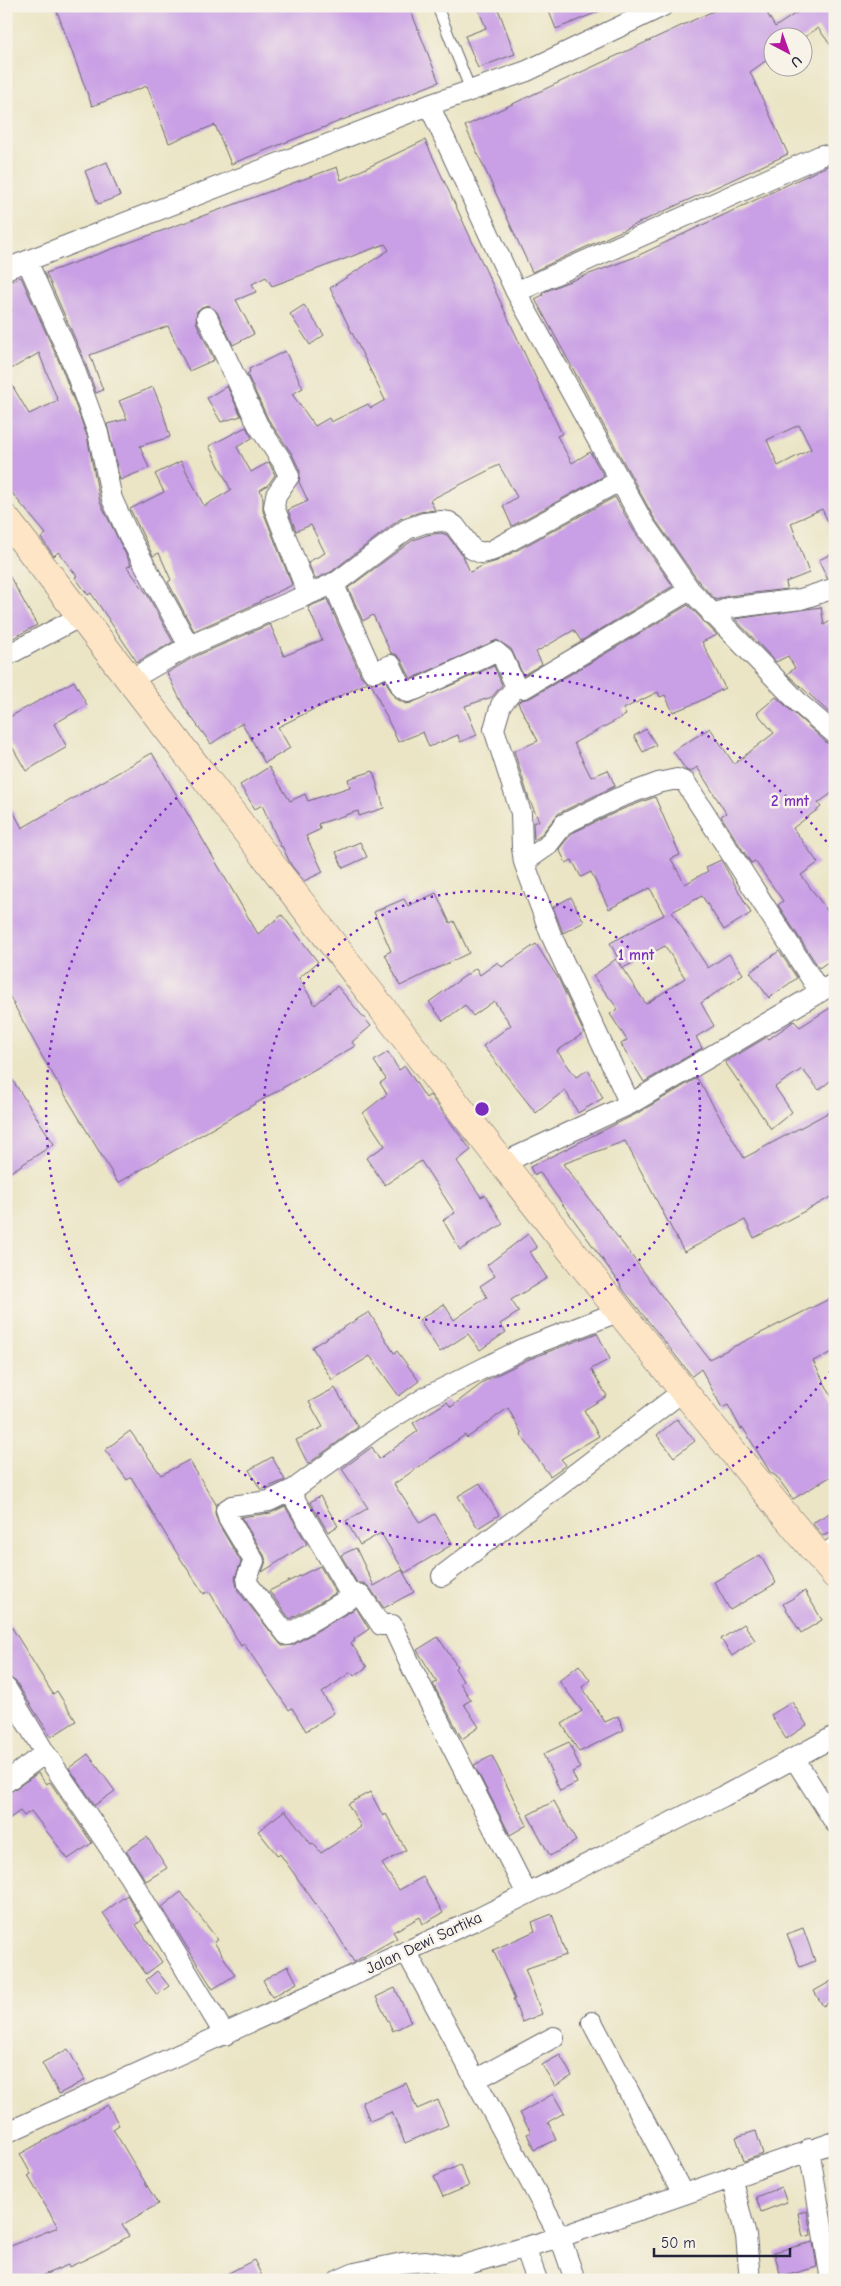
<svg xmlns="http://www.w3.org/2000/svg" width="841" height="2286" font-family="'Comic Neue',sans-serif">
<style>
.building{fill:#c99fe5;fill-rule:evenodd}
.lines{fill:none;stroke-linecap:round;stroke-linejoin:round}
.service-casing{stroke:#68666c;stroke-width:12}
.minor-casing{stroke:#68666c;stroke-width:22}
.secondary-casing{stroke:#68666c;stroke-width:29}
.service{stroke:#fff;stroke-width:10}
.minor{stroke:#fff;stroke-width:20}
.secondary{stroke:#fde5c5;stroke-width:28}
.ring{fill:none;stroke:#7b2cbf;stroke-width:2.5;stroke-dasharray:2.5 5}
.labels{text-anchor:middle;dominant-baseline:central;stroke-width:5;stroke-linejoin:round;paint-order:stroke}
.street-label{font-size:16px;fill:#22223b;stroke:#f7f3e8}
.centre{fill:#7b2cbf;stroke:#f7f3e8;stroke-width:2.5}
.ring-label{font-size:15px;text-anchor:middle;font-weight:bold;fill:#7b2cbf;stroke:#f7f3e8;stroke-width:5;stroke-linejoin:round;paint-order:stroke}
</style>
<rect width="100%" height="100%" fill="#f7f3e8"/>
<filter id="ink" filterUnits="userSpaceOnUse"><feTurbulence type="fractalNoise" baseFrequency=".02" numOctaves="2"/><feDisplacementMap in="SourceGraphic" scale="10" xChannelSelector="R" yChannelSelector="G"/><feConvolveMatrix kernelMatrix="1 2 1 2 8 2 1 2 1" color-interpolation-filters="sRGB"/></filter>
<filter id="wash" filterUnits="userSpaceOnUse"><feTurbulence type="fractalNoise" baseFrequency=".0096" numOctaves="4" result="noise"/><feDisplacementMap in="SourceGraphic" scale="20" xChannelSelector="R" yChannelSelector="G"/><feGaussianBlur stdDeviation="1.12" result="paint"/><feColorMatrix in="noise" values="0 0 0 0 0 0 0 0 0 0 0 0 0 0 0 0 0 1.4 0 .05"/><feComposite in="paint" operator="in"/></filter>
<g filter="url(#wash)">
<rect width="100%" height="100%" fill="#ebe5c6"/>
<g id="blocks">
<path class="building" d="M55,6H409L439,82L231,164L215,125L169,143L147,86L92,106Z
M477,6H497L515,54L478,68L465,36L486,28Z
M547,6H610V7L556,29Z
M724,6H763L775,27L807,6H835V51L818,28L803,38H774V55L750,72L788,154L532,272L465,126Z
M425,140L562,434L557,436L572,463L590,452L604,476L512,526L503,506L517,497L499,465L430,500L435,510L420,512L400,519L331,572L315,579L308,562L325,553L311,525L296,531L288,510L308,501L299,482L300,471L292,454L268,419L247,374L250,372L249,369L285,351L303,388L292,394L315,426L329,418L331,422L368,404L371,408L385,400L330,288L389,250L385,244L272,286L266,277L252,284L256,292L236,300L254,334L233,345L217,312L208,305L202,307L197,311L196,322L214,360L189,371L168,326L90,355L103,390L96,393L83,357L46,273L337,167L341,180Z
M835,160V536L822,509L791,523L809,573L786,582L787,589L728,596L716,600L699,582L654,518L535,299L543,295L542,293L560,285L635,257L827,166ZM799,425L811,449L778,466L767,440Z
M107,162L120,196L98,204L85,171Z
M21,277L61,366L87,436L100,502L131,565L127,567L147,594L173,642L137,662L91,593L88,595L75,577L77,576L58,552L54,556L41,538L46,534L6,486V375L29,414L58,401L39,353L6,372V313L12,310L6,297V283Z
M304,305L324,335L310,345L290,314Z
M227,386L241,416L221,422L207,398Z
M153,387L162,409L170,437L140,446L149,468L120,480L107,424L127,419L119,401Z
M246,427L252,438L237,447L251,472L269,462L275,475L268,485L260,490L263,498V511L292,585L259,601L260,602L194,631L168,582L171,580L159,553L153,556L130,509L164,492L155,474L181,461L204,506L231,490L209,446Z
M615,497L634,531L673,586L581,641L574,630L536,652L542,664L523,675L511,649L497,640L411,679L401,659L397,655L391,653L373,615L363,621L348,588L413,540L427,535L441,533L447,535L463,556L470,572L484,565L497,561Z
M835,552V576L827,578L819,560Z
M6,570L37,625L6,642Z
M327,599L361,676L368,682L278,727L290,748L265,763L242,723L211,744L184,707L167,673L194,657L270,624L284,656L322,640L308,607Z
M688,605L717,635L702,642L725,688L696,703L673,712L665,695L660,697L658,692L623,709L626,715L574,743L591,777L608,770L615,786L559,813L539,837L534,840L533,823L539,821L529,799L514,751L538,741L518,703L521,700L530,698Z
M821,607L824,625L835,618V718L787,674L795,668L788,656L776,662L735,619Z
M494,666L502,685L492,697L465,706L477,735L460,742L458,735L429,747L423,732L398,742L371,683L385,680L395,698L406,704L411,703Z
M74,681L87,705L54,724L67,747L26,771L6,736V719Z
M776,697L827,743L835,746V791L818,803L821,807L793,828L818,863L801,875L835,921V957L819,968L778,905L783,901L755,861L751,863L721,816L726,813L697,767L690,772L686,770L673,751L710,728L734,764L774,733L757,713Z
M646,729L656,745L643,752L634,736Z
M152,753L258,934L282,915L318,962L299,978L315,1005L337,986L371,1026L352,1042L355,1046L118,1183L43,1058L6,990V798L22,828Z
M269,767L290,801L305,794L308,801L350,787L348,779L373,771L384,808L359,816L358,811L318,824L321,829L306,836L323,872L304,881L291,865L282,846L281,847L262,805L255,809L240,785Z
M655,797L680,855L671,859L685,884L708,871L706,867L721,860L751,913L724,930L702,896L672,912L708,968L729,954L743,974L701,1003L714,1026L696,1037L702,1048L644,1082L621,1044L627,1040L610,1014L618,1009L593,976L616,959L646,1004L685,978L665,946L623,968L610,943L664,915L650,888L609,909L591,872L581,877L572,860L566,863L559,849L572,833L623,809Z
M360,842L367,857L343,868L336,852Z
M436,893L450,923L454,921L469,953L400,986L385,954L391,951L374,912L404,899L408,906Z
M571,897L584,922L563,933L553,907Z
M536,944L558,978L584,1033L557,1051L576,1077L588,1070L603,1098L578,1113L565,1090L536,1113L483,1046L511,1025L494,1001L473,1016L465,1005L443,1021L429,1002L476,968L480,975L498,962L502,967Z
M779,951L797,978L769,998L750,972Z
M830,1008L835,1016V1077L819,1090L802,1069L775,1087L792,1112L771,1129L725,1062L767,1037L769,1039L794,1021L800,1027Z
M388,1052L399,1070L405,1066L426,1098L430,1095L471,1150L457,1161L481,1197L485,1195L503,1224L460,1250L443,1220L455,1213L421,1161L385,1185L366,1158L385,1146L363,1113L387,1094L380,1083L386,1079L374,1061Z
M6,1070L54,1144L6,1175Z
M697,1078L744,1158L835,1109V1195L754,1238L745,1220L684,1252L625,1141L563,1164L709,1359L835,1296V1351L813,1361L835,1403V1474L793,1499L777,1477L770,1472L743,1428L741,1429L728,1405L722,1408L701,1369L692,1376L620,1286L621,1285L540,1173L534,1175L530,1167L636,1114Z
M528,1234L537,1248L530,1252L547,1278L511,1300L519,1312L500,1324L506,1332L480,1350L468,1334L440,1352L419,1320L444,1304L454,1320L487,1297L480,1286L495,1276L487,1265Z
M369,1312L394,1353L397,1351L419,1381L399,1396L370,1356L332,1380L312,1347Z
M597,1333L610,1359L591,1369L607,1396L584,1410L599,1436L561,1459L566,1465L550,1476L521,1435L522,1434L508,1408L467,1438L465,1435L394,1484L420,1523L435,1514L453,1544L405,1573L381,1533L360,1545L346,1521L368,1508L342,1469L372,1447L379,1459L418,1431L413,1423L447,1402L451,1407L485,1381L527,1360Z
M335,1388L358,1427L308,1464L296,1440L323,1427L309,1402Z
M677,1419L695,1441L674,1457L657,1435Z
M130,1431L161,1475L189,1460L216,1504L215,1513L218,1523L241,1562L235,1578L238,1591L282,1646L293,1645L356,1608L369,1629L354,1639L355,1641L351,1643L367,1667L354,1676L351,1672L322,1693L334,1713L306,1731L292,1708L289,1710L244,1644L241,1646L209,1591L204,1594L178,1555L131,1477L127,1480L105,1450Z
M272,1457L285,1480L261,1490L249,1470Z
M480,1483L499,1515L478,1528L458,1496Z
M320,1496L338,1526L328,1532L310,1502Z
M285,1506L307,1544L262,1572L266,1561L264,1555L241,1517L271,1513Z
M835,1510V1530L823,1536L812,1523Z
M356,1548L374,1586L402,1570L414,1592L384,1608L370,1588L364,1583H357L341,1555Z
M760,1555L776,1583L730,1610L714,1582Z
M320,1566L336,1593L290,1619L269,1591Z
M805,1591L822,1620L801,1633L783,1604Z
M6,1618L53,1694L57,1691L76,1721L51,1737L16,1682L6,1676Z
M744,1624L755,1640L732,1656L721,1639Z
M438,1637L457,1666L455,1668L463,1681L460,1683L471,1700L464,1704L479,1727L462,1739L433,1684L437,1682L417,1650Z
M579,1665L590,1680L582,1687L605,1722L618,1716L624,1730L579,1752L562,1724L582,1711L559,1681Z
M792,1702L807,1725L786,1739L771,1715Z
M569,1742L580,1768L572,1772L577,1783L560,1791L543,1754Z
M88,1754L115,1791L95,1805L69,1768Z
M492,1756L527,1825L510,1835L474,1765Z
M38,1773L46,1784L50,1782L92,1843L68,1859L31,1811L24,1816L20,1811L6,1821V1795Z
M370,1792L383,1816L386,1814L406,1850L382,1864L399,1890L423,1877L443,1913L423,1924L420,1917L393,1932L397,1938L354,1962L337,1934L280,1854L278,1856L258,1831L285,1810L311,1844L313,1843L321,1853L361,1827L348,1804Z
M554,1801L576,1841L550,1856L528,1815Z
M147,1837L167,1868L146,1881L126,1851Z
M181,1892L218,1940L214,1942L235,1975L213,1989L162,1907Z
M127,1895L142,1920L136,1925L162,1962L146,1974L103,1913Z
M552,1914L566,1955L525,1969L542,2014L522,2022L513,1999H515L493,1950L535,1931L532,1922Z
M803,1928L815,1961L800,1967L787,1934Z
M288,1966L297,1983L272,1997L263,1980Z
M157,1971L169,1986L157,1995L146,1980Z
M835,1979V1999L823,2006L814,1991Z
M395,1988L411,2022L393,2031L376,1997Z
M68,2049L85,2080L59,2094L42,2063Z
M560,2055L572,2076L555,2086L542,2065Z
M406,2083L417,2109L438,2100L448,2125L405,2143L392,2112L370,2121L362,2102Z
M553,2094L564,2113L548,2122L556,2140L534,2150L527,2134L531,2132L520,2113Z
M108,2105L119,2125L113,2129L158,2204L122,2225L129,2236L103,2251L69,2267L68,2265L31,2280H6V2248L58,2227L28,2176L31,2174L20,2154Z
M756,2131L763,2154L744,2161L736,2137Z
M460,2165L469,2186L443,2197L434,2177Z
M781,2187L787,2202L761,2212L756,2197Z
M807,2211L811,2235L803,2237L798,2213Z
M813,2242L817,2267L781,2277L774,2252Z
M254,2260L264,2280H215Z"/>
</g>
</g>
<g filter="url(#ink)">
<use href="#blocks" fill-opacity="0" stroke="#68666c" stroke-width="1"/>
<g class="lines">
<g class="service-casing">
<path id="service" d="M437,6L471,91"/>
</g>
<g class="minor-casing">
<path id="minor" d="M429,105L516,292L644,524L690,590L800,704L835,734
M27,261L72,362L98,433L112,499L129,536L189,646
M6,269L429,105L527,71L663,6
M516,292L822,155
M207,317L258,425L282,461L289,476L276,495L274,507L308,594
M333,583L372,671L374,672L391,665L402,688L408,692L417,689L496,652L503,658L516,687L524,688L690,590
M712,615L729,608L801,599L835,588
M6,656L81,616
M130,680L189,646L337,582L407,529L424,523L441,521L449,522L455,526L472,549L481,553L491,551L619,481
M516,687L501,705L494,729L521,813L522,848L524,862L551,935L630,1104
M524,862L547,846L564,824L618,798L658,783L677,779L685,782L820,992
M503,1163L630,1104L835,983
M294,1489L269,1501L232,1506L226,1510L229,1519L254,1561L247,1577L248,1584L287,1635L357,1594L361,1595L381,1625H392L412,1668L527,1894
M820,1558L835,1547
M442,1576L683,1391
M352,1597L292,1495L294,1489L375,1429L426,1397L522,1349L618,1312
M6,1688L45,1753L129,1876L225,2035
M794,1758L835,1823
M6,1782L45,1753
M406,1951L560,2237L575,2280
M592,2022L683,2194
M475,2080L554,2037
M6,2133L473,1921L724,1796L835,1736
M809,2149L831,2280
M731,2177L746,2236L750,2280
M525,2247L537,2280
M339,2280L355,2273L402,2263L426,2261L458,2267L560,2237L835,2142"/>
</g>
<g class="secondary-casing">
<path id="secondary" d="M6,519C280,873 547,1232 835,1575"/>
</g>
<use href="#service" class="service"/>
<use href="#minor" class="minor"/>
<use href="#secondary" class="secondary"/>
</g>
</g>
<g class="ring">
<circle cx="482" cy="1109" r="218"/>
<path d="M835 1365A436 436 0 1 1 835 853"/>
</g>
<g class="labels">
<g class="street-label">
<text transform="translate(424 1943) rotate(-25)">Jalan Dewi Sartika</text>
</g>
</g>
<circle cx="482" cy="1109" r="8" class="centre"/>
<g class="ring-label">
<text x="790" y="806">2 mnt</text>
<text x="636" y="960">1 mnt</text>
</g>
<rect width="841" height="2286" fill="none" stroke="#f7f3e8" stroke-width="25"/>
<g transform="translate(788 52) rotate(139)"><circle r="24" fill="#f7f3e8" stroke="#a29fa3"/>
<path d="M0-4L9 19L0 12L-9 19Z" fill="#b5179e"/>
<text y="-8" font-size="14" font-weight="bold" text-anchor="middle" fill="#22223b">U</text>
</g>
<path d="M654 2248v8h136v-8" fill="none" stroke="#22223b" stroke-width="2.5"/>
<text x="661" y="2248" font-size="15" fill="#22223b" stroke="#f7f3e8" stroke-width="4" paint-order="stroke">50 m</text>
</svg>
